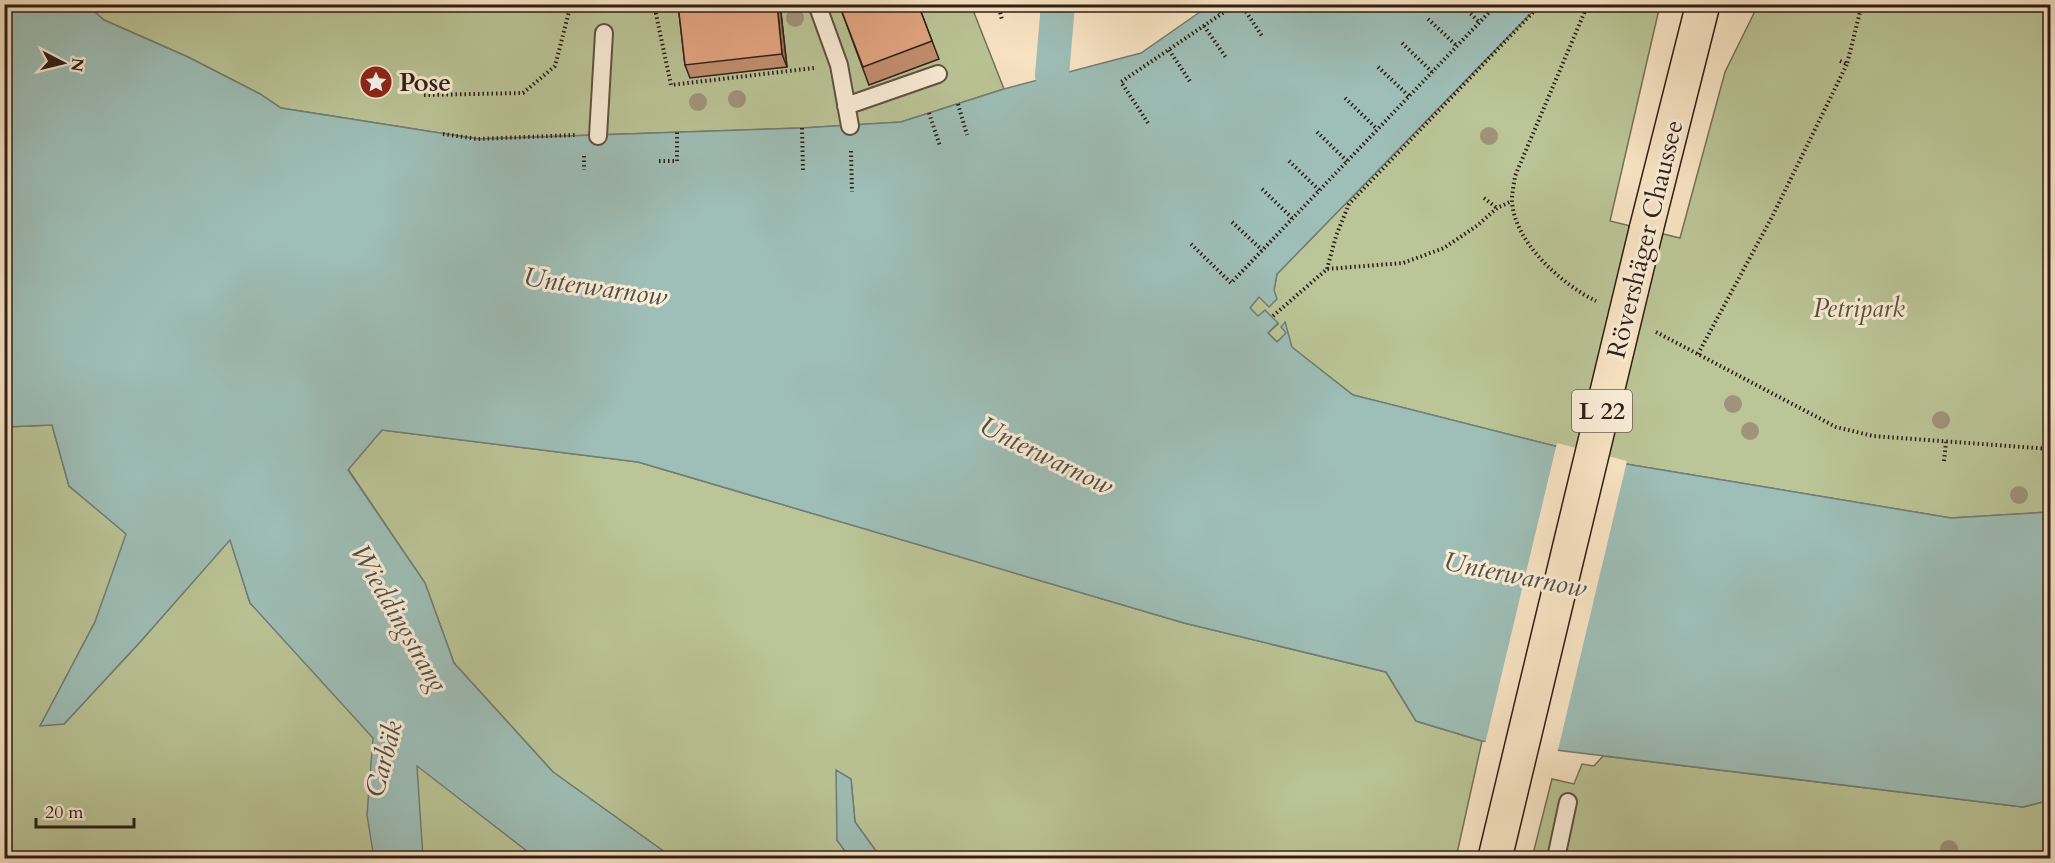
<svg xmlns="http://www.w3.org/2000/svg" width="2055" height="863" font-family="Cardo,serif">
<style>
.green{fill:#bbc597;stroke:#747257;stroke-width:1.5}
.water{fill:#9ebfb8;stroke:#717f78;stroke-width:1.5}
.pier{fill:#f9e5c5}
.lines{fill:none;stroke-linecap:round;stroke-linejoin:round}
.canal{stroke:#9ebfb8;stroke-width:34}
.service-casing{stroke:#615042;stroke-width:20}
.primary-casing{stroke:#2e1e17;stroke-width:36}
.path{stroke:#2e1e17;stroke-width:4;stroke-dasharray:1.5 3;stroke-linecap:butt}
.service{stroke:#fbeed9;stroke-width:16}
.primary{stroke:#f9e5c5;stroke-width:33}
.primary-bridge-casing{stroke:#2e1e17;stroke-width:36;stroke-linecap:butt}
.primary-bridge{stroke:#f9e5c5;stroke-width:33}
.tree{fill:#a0937a}
.wall{fill:#c48f70;stroke:#2e1e17;stroke-width:1.5}
.shaded-wall{fill:#a0745b;stroke:#2e1e17;stroke-width:1.5}
.building{fill:#e4a682;stroke:#2e1e17;stroke-width:1.5}
.labels{text-anchor:middle;dominant-baseline:central;stroke-width:6;stroke-linejoin:round;paint-order:stroke}
.shield{fill:#fbeed9;stroke:#6c5c51;stroke-width:1.5}
.shield-label{font-size:24px;font-weight:bold;fill:#2e1e17}
.poi-label{font-size:26px;font-weight:bold;fill:#2e1e17;stroke:#fbeed9;text-anchor:start}
.street-label{font-size:26px;fill:#2e1e17;stroke:#fbeed9}
.park-label{font-size:26px;font-style:italic;fill:#58503d;stroke:#fbeed9}
.water-label{font-size:27px;font-style:italic;fill:#504e47;stroke:#fbeed9}
</style>
<rect width="100%" height="100%" fill="#f9e5c5"/>
<filter id="stains"><feTurbulence type="fractalNoise" baseFrequency=".00333" numOctaves="4"/><feColorMatrix values="0 0 0 0 .2 0 0 0 0 .09 0 0 0 0 .02 0 0 0 .5 -.17"/></filter>
<radialGradient id="worn" r=".72"><stop offset=".6" stop-color="#630" stop-opacity="0"/><stop offset="1" stop-color="#630" stop-opacity=".3"/></radialGradient>
<path class="green" d="M87,5H971L1004,89L901,122L802,128L478,139L281,108L260,94L188,57L104,20Z
M1539,5H1660L1610,221L1680,238L1725,72L1758,5H2050V512L1951,518L1626,464L1353,395L1291,347L1285,322L1287,333L1277,342L1268,333L1278,324L1258,317L1249,307L1259,297L1274,290L1277,274Z
M52,425L69,486L127,534L95,622L41,725L64,724L141,641L230,539L250,603L417,765L536,858H5L4,427Z
M382,430L638,462L1184,623L1386,672L1416,721L1482,741L1456,858H881L855,822L851,779L837,840L850,858H673L553,772L454,663L425,583L348,469Z
M1603,756L2023,807L2050,800V858H1532L1552,779L1574,784L1582,764L1594,766Z"/>
<path class="water" d="M4,5H87L104,20L188,57L260,94L281,108L478,139L802,128L901,122L1004,89L1141,53L1210,5H1539L1277,274L1274,290L1277,299L1269,307L1259,297L1250,308L1258,316L1265,310L1278,323L1268,333L1277,342L1286,333L1281,327L1285,322L1292,347L1353,395L1381,402L1626,464L1951,518L2050,512V800L2023,807L1482,741L1416,721L1386,672L1184,623L638,462L382,430L348,470L425,583L454,663L553,772L673,858H536L417,766L423,858H374L367,815L373,738L250,603L230,540L141,641L64,724L40,726L95,622L126,534L69,486L52,425L5,427Z
M836,770L851,779L855,822L881,858H850L837,840Z"/>
<path class="pier" d="M1557,443L1627,461L1557,754L1485,744Z"/>
<g class="lines">
<path class="canal" d="M1052,75L1058,4"/>
<g class="service-casing">
<path id="service" d="M817,4L839,65L850,126
M846,106L938,74
M598,136L604,33
M1556,858L1568,802"/>
</g>
<g class="primary-casing">
<path id="primary" d="M1646,230L1703,4
M1495,858L1559,591"/>
</g>
<path class="path" d="M179,4L181,8
M656,4V14L671,85L814,68
M998,4L1002,20
M1215,4L1222,15
M1241,4L1262,36
M1292,4L1297,12
M1461,4L1480,23
M1588,4L1515,176C1514,184 1512,192 1512,200C1513,241 1561,284 1596,301
M1428,19L1457,46
M1204,26L1227,59
M1402,43L1432,72
M1169,50L1191,83
M1840,61L1847,64L1862,4
M1378,67L1409,96
M424,95L523,93L555,66L571,4
M1345,98L1377,129
M958,104L967,135
M929,113L940,146
M1148,123L1121,82L1236,4
M802,128L803,171
M1317,132L1347,161
M443,134L478,139L575,135
M851,151L852,192
M584,156V170
M659,161H677V132
M1289,161L1319,190
M1262,189L1292,218
M1484,198L1497,208
M1232,222L1262,250
M1191,244L1231,283L1497,4
M1327,269L1336,236L1349,204L1541,4
M1273,316L1327,269L1403,263L1444,248L1478,225L1497,208L1512,201
M1656,332L1836,427L1873,436L2050,449
M1698,354L1773,215L1847,64
M1944,461L1946,442"/>
<use href="#service" class="service"/>
<use href="#primary" class="primary"/>
<g class="primary-bridge-casing">
<path id="primary-bridge" d="M1559,591L1646,230"/>
</g>
<use href="#primary-bridge" class="primary-bridge"/>
</g>
<g class="tree">
<circle cx="795" cy="18" r="9"/>
<circle cx="737" cy="99" r="9"/>
<circle cx="698" cy="102" r="9"/>
<circle cx="1489" cy="136" r="9"/>
<circle cx="1733" cy="404" r="9"/>
<circle cx="1941" cy="420" r="9"/>
<circle cx="1750" cy="431" r="9"/>
<circle cx="2019" cy="495" r="9"/>
<circle cx="1949" cy="849" r="9"/>
</g>
<path class="wall" d="M678,4H780L787,67L690,78L685,65Z
M839,4H918L939,59L869,85Z"/>
<path class="shaded-wall" d="M777,4H780L787,67L782,54Z"/>
<path class="building" d="M678,4H777L782,54L685,65Z
M839,4H918L932,41L863,67Z"/>
<defs>
<g id="sight-disc" transform="scale(1.725)"><circle r="9.5" fill="#8f2418" stroke="#fbeed9"/><path d="M0-6L1.8-2.2L6-1.7L2.9 1.2L3.7 5.4L0 3.3L-3.7 5.4L-2.9 1.2L-6-1.7L-1.8-2.2Z" fill="#fff"/></g>
</defs>
<g fill-rule="evenodd">
<use href="#sight-disc" x="376" y="82"/>
</g>
<g class="labels">
<rect class="shield" x="1572" y="390" width="60" height="42" rx="4.5"/>
<g class="shield-label">
<text x="1602" y="411">L 22</text>
</g>
<g class="poi-label">
<text x="399" y="82">Pose</text>
</g>
<g class="street-label">
<text transform="translate(1645 239) rotate(-76)">Rövershäger Chaussee</text>
</g>
<g class="park-label">
<text x="1859" y="308">Petripark</text>
</g>
<g class="water-label">
<text transform="translate(595 287) rotate(8)">Unterwarnow</text>
<text transform="translate(1046 456) rotate(26)">Unterwarnow</text>
<text transform="translate(1515 575) rotate(11)">Unterwarnow</text>
<text transform="translate(399 618) rotate(60)">Wieddingstrang</text>
<text transform="translate(384 759) rotate(-75)">Carbäk</text>
</g>
</g>
<rect width="2055" height="863" fill="none" stroke="#f9e5c5" stroke-width="24"/>
<rect x="6" y="6" width="2043" height="851" fill="none" stroke="#2e1e17" stroke-width="3"/>
<rect x="12" y="12" width="2031" height="839" fill="none" stroke="#2e1e17" stroke-width="1.5"/>
<g transform="translate(63 63) rotate(97)" stroke="#fbeed9" stroke-width="4.5" paint-order="stroke">
<path d="M0-4.5L10 22L0 15L-10 22Z" fill="#2e1e17"/>
<text y="-9" font-size="16" font-weight="bold" text-anchor="middle" fill="#2e1e17">N</text>
</g>
<path d="M36 818v9h98v-9" fill="none" stroke="#2e1e17" stroke-width="3"/>
<text x="45" y="818" font-size="18" fill="#2e1e17" stroke="#fbeed9" stroke-width="4.5" paint-order="stroke">20 m</text>
<rect width="100%" height="100%" filter="url(#stains)"/>
<rect width="100%" height="100%" fill="url(#worn)"/>
</svg>
